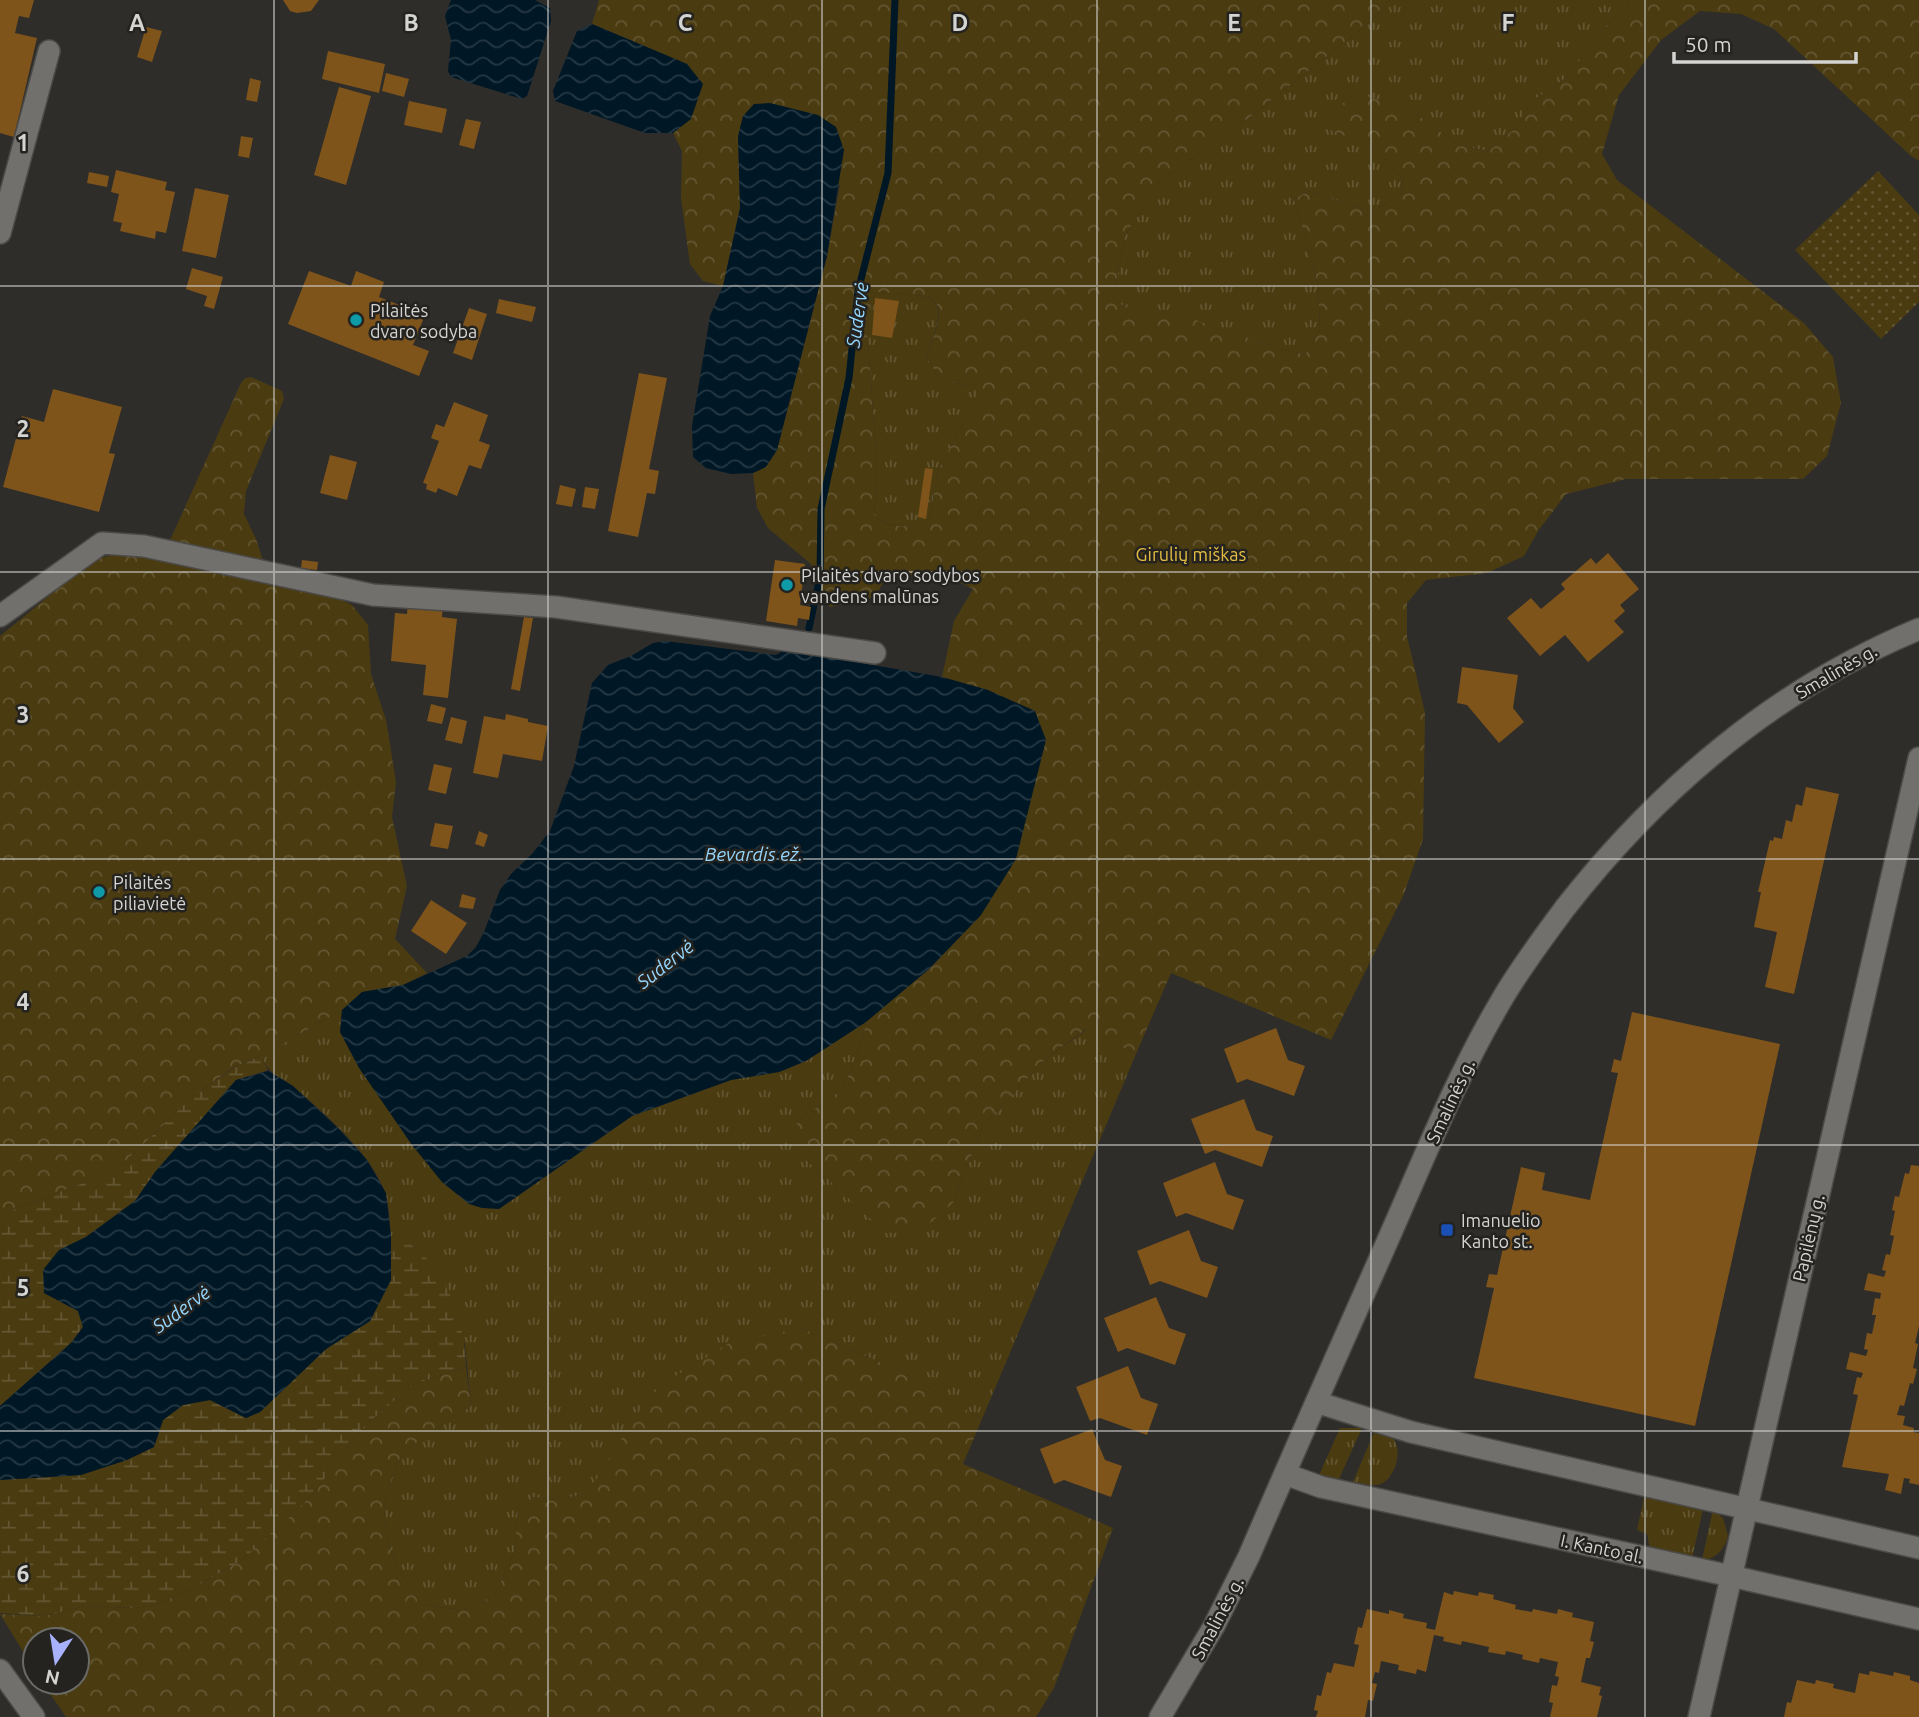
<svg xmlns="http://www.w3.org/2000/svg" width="1919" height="1717" font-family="Ubuntu,sans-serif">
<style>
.grass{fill:url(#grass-tufts)}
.forest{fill:url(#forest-crowns);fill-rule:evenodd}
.wetland{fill:url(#wetland-marsh)}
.park{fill:url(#park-dots)}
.water{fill:url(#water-waves)}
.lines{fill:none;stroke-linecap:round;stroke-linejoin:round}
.stream{stroke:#001725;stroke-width:7}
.building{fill:#7e541b}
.street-casing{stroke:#4b4a48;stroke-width:24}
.street{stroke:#71706c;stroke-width:21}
.grid{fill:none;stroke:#d4d4d2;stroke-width:2;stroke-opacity:0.55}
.culture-dot{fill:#0f9aa8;stroke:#242320;stroke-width:2.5}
.transit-dot{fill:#1a4fb4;stroke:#242320;stroke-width:2.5}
.labels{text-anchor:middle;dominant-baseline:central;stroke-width:5;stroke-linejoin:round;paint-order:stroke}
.poi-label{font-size:18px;fill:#d4d4d2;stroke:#242320;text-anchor:start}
.park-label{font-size:18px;fill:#e6bd43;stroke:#242320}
.street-label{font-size:18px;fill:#d4d4d2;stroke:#242320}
.water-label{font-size:19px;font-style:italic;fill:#95d6fd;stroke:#242320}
.grid-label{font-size:23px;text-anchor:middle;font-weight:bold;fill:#d4d4d2;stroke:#242320;stroke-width:5;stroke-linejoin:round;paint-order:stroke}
</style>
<defs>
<pattern id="grass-tufts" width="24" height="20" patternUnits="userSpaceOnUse" patternTransform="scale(1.75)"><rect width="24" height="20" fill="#4a3b10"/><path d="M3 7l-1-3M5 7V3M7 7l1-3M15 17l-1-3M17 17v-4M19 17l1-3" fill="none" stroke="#635632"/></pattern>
<pattern id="forest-crowns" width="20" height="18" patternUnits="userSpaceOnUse" patternTransform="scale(1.75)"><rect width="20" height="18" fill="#4a3b10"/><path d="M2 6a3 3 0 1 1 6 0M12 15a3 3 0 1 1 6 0" fill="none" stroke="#635632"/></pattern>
<pattern id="wetland-marsh" width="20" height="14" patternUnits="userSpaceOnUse" patternTransform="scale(1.75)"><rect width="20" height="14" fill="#4a3b10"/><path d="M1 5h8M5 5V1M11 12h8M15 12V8" fill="none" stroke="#635632"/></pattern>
<pattern id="park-dots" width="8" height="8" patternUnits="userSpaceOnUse" patternTransform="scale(1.75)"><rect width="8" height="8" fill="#4a3b10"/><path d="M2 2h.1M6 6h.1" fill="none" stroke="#635632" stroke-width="1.8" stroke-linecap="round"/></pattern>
<pattern id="water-waves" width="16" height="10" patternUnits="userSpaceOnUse" patternTransform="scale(1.75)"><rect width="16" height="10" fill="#001725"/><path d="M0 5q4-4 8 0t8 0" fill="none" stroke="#243844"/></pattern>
</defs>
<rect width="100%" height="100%" fill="#2e2d2a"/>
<path class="grass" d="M1390,0H1630L1625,10L1598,32L1570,75L1531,102L1518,126L1489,151L1458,145L1411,110L1331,130L1376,150L1402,178L1401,194L1372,212L1309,191L1294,199L1318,284L1320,329L1305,355L1259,342L1184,317L1139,315L1113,300L1124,238L1156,184L1246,120L1370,22Z
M877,292C939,296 951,292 926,357L941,381L977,386V407L959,430L938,471L930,517C919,530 885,529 874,515L877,464L867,329L871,299Z
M342,1010L340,1032L499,1209L632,1116L731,1080L779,1072L806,1061L866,1022L861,1044L843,1089L797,1121V1152L836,1186L953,1203L983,1126L1044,1060L1087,1029L1136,1054L982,1419L902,1372L801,1328L613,1455L588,1493L557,1500L533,1497L518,1510L514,1553L494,1597L464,1610L421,1605C395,1565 374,1529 391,1480C394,1472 396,1462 402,1456C422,1435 447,1421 471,1406L465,1344L415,1247L391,1236C389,1222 390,1206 385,1193C373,1155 325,1114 295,1088C278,1074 272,1078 261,1056Z
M1340,1428H1362L1339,1479L1319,1475Z
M1375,1430C1383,1432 1389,1433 1394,1440C1403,1452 1394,1479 1381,1484C1373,1487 1361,1483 1353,1482Z
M1645,1492L1704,1505L1692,1558L1650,1549L1647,1534L1637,1530Z
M1713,1509L1723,1518L1728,1536C1725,1549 1716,1559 1702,1560Z"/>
<path class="forest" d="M599,0H1390L1370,22L1246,120L1156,184L1124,238L1113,300L1139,315L1184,316L1259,342L1305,355L1320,329L1318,284L1294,199L1309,191L1372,212L1401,194L1402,178L1376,150L1331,130V108L1363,95L1411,110L1458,145L1489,151L1518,126L1531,102L1570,75L1598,32L1625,10L1630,0H1919V161L1911,156L1774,29L1741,14L1700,11L1661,40L1619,95L1602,154L1617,180L1804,323L1833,357L1841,403L1827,456L1803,479H1626L1566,494L1538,531L1524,556L1487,573L1426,580L1407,603V636L1425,713L1423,839L1404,894L1331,1040L1171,973L1136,1054L1086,1029L1044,1060L983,1126L953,1203L920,1232L884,1233L836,1186L797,1152V1121L843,1089L861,1044L866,1022L929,969L981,915L988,690L942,677L954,621L973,589L959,582L889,572L875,597L830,607C817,594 814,582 811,564L768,528L757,508L753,473L766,466L777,450L827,256L840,185L738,136L740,208L723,286L703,281L690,264L681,198L682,151L673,133L691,118L687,64L592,24ZM877,292C939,296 952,292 926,357L941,381L977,386V407L959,430L938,471L930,517C918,530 885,529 874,515L877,464L867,329L871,299Z
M251,377L282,391L284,399L246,491L244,514L256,539L270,582L338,598L352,605L368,625L371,674L386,720L396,782L392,817L407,886L395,939L427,973L403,985L362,992L342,1010L261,1056L234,1067L192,1097L124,1163L91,1180L0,1215V636L93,560L113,555L137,554L162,558L241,383L245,378Z
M801,1328L902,1372L982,1419L963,1464L1113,1528L1054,1688L1036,1717H66L42,1682H77V1640H35V1671L0,1614L44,1616L85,1606L135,1608L155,1605L191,1589L242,1560L278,1528L312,1495L363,1427L414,1384L466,1367L471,1406C447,1421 422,1435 402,1456C396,1462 394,1472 391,1480C374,1529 395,1565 421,1605L464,1610L494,1597L514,1553L518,1510L533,1497L557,1500L588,1493L635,1416L661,1385L729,1343Z"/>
<path class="wetland" d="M261,1056L268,1070L236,1080L155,1172L135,1201L86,1237L59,1250L44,1293L78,1311L83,1327L71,1343L0,1406V1215L91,1180L124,1163L192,1097L235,1067Z
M391,1236C399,1239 409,1243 416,1248C450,1277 465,1324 466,1367L414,1384L363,1427L312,1495L278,1528L242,1560L191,1589L155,1605L135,1608L85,1606L44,1616L0,1613V1480L81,1475L154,1447L163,1420L183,1405L210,1400L246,1418L260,1412L326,1349L370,1321L391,1280Z"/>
<path class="park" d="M1878,171L1919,215V302L1881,339L1795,250Z"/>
<path class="water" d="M451,0H535L550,8L551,21L527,96L522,99L451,77L448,71L451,40L445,16Z
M592,24L687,64L703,84L691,119L673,133H645L555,101L553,91L577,31Z
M770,103L818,115L836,127L844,150L827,256L777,450L766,467L753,473L731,474L706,468L693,457L692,426L710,316L723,286L740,208L738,136L743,116L754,104Z
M665,641L776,655L782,651L804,653L942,677L988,690L1035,711L1046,740L1016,859L981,915L929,969L866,1022L806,1061L779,1072L731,1080L632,1116L499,1209L482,1208L469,1204L442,1182L412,1145L359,1068L340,1032L342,1010L362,992L403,985L467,956L476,947L484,932L500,890L511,874L532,854L550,831L574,766L592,683L608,665L631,656L653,643Z
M268,1071L293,1086L338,1128L367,1160L386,1193L391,1236V1280L370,1321L326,1349L260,1412L246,1418L210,1400L183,1405L163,1420L154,1447L127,1460L81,1475L0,1480V1406L71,1343L83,1327L78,1311L44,1293L43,1270L59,1250L86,1237L135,1201L155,1172L236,1080Z"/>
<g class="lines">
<path class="stream" d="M809,628L820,577L821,509L849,378L858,291L888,173L895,0"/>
</g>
<path class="building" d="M0,0H34L29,18L19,16L15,33L37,38L14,137L0,133Z
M283,0H319L311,11L297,13L290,11Z
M146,27L162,31L152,62L137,57Z
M328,51L385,64L379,93L322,79Z
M386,73L409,79L404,97L382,91Z
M250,78L261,81L257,102L246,100Z
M339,87L371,96L346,185L314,175Z
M409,101L447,109L442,133L404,125Z
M466,119L481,122L474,149L459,145Z
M241,136L253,138L249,158L238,156Z
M116,170L167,182L165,190L175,192L166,233L156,231L155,239L120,231L122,223L113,221L119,194L111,192Z
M89,172L109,176L107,187L87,183Z
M195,188L229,195L216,258L182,251Z
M192,268L223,277L214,309L204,306L207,296L186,289Z
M309,271L351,286L356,271L384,282L379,297L425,315L413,345L429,351L419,376L288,324Z
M875,298L899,301L892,338L872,335Z
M499,299L536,307L532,322L496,313Z
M469,308L487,314L472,360L453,353Z
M639,373L667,378L649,469L659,471L655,494L647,493L638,537L608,531Z
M53,389L122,407L109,453L115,454L99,512L3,487L22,416L44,422Z
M454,402L488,415L479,441L490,445L481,469L469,465L457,496L438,488L436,493L426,489L427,484L423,483L439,441L431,438L436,424L444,427Z
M330,455L357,462L347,500L320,493Z
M925,468L933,469L926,519L918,517Z
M560,485L576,489L572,507L556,504Z
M585,487L599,489L595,509L582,507Z
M1608,553L1639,589L1620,605L1625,611L1614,621L1624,632L1588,662L1565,635L1540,656L1507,618L1531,598L1541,609L1565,589L1561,584L1591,558L1596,564Z
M302,560L318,562L317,570L301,568Z
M775,560L805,564L800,605L811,607L809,620L798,618L797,626L766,621Z
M408,601L443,605L442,617L457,619L448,698L423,695L426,665L391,661L395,613L407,614Z
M524,617L533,618L520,691L511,689Z
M1462,667L1518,675L1513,708L1524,722L1499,743L1467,705L1457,703Z
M431,704L446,708L442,724L427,721Z
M506,714L528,719V722L548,726L542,761L503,754L498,778L473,773L484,716L505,720Z
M451,717L467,721L462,744L445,740Z
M434,764L452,768L446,794L428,790Z
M1806,787L1839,794L1794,994L1765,987L1777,932L1754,927L1761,892H1758L1770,840L1773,841L1774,837L1782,839L1786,820L1792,822L1796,804L1802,806Z
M435,823L453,826L448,849L430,846Z
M479,831L488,835L484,847L475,844Z
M462,894L476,898L473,909L459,907Z
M431,900L467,923L446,954L411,931Z
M1632,1012L1780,1044L1695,1426L1474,1378L1494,1288L1486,1287L1489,1274L1497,1275L1521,1167L1545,1173L1542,1190L1590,1200L1618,1073L1611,1072L1614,1059L1621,1061Z
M1276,1028L1288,1060L1305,1066L1294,1096L1247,1079L1237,1083L1224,1049Z
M1244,1099L1256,1130L1273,1136L1262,1167L1215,1150L1205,1154L1191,1119Z
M1215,1162L1227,1194L1244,1200L1233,1230L1186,1213L1176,1217L1163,1183Z
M1911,1165L1919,1166V1326L1915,1343L1918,1344L1913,1368L1917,1369L1913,1384L1910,1383L1904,1406L1900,1405L1897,1415L1905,1416L1903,1425L1914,1428L1913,1432L1919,1433V1485L1909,1483L1910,1479L1904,1478L1901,1494L1885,1490L1889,1474L1842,1467L1858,1395L1853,1394L1857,1377L1861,1378L1863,1373L1846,1369L1850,1352L1866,1356L1868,1350L1864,1349L1867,1333L1872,1334L1876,1315H1872L1875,1298L1880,1299L1881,1293L1864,1290L1868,1273L1884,1277L1886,1271L1882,1270L1886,1254L1890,1255L1894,1236L1890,1235L1895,1211L1892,1210L1895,1196L1899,1197L1905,1173L1909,1174Z
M1189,1230L1201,1261L1218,1267L1207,1298L1160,1281L1150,1285L1137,1251Z
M1156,1297L1169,1328L1186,1334L1175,1365L1127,1348L1118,1352L1104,1318Z
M1128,1366L1141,1398L1158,1404L1147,1435L1100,1418L1090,1421L1076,1387Z
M1092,1429L1105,1460L1122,1466L1111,1497L1064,1480L1054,1484L1040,1449Z
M1454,1591L1478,1596L1479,1592L1494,1595L1493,1599L1516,1605L1515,1609L1532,1612L1533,1609L1557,1614L1558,1609L1573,1613L1572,1617L1594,1622L1590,1641L1594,1642L1590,1658H1586L1581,1682L1601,1687L1599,1695L1602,1696L1597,1717H1550L1553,1703L1549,1702L1552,1685L1557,1686L1559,1677L1555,1676L1558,1662L1540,1658L1539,1663L1522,1659L1523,1655L1506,1651L1505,1655L1488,1652L1489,1647L1462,1641L1461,1645L1443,1641L1444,1637L1434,1635L1426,1672L1417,1669L1416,1674L1398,1670L1399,1665L1381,1661L1379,1673L1375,1672L1372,1683L1377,1684L1373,1701L1368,1700L1365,1717H1316L1318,1711L1314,1710L1317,1695L1321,1696L1327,1672L1331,1673L1334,1663L1354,1667L1359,1645L1354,1644L1358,1627L1362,1628L1367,1609L1389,1614V1610L1404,1614L1403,1618L1427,1623L1426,1628L1435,1630L1444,1592L1453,1595Z
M1870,1671L1893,1676L1894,1672L1910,1676V1680L1919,1683V1717H1784L1787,1702L1791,1703L1797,1680L1815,1684L1816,1680L1834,1684L1833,1688L1855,1693L1859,1673L1869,1675Z"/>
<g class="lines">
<g class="street-casing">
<path id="street" d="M0,233L49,51
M0,616L102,543L144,546L373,595L556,607L875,653
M1316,1402L1411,1432L1919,1548
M1285,1474L1321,1487L1731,1576L1919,1619
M0,1670L34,1717
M1160,1717L1214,1626L1249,1556C1294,1451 1341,1346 1387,1242C1423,1161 1456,1077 1501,1001C1520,968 1543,938 1565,908C1659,788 1777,688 1919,629
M1699,1717L1919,758"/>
</g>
<use href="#street" class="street"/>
</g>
<path class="grid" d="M274,0V1717M548,0V1717M822,0V1717M1097,0V1717M1371,0V1717M1645,0V1717M0,286H1919M0,572H1919M0,859H1919M0,1145H1919M0,1431H1919"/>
<g class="culture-dot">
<circle cx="356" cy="320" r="7"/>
<circle cx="787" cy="585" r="7"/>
<circle cx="99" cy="892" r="7"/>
</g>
<rect class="transit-dot" x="1440" y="1223" width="14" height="14" rx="3.5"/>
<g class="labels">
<g class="poi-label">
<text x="370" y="310">Pilaitės<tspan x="370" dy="21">dvaro sodyba</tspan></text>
<text x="801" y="575">Pilaitės dvaro sodybos<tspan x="801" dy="21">vandens malūnas</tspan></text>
<text x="113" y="882">Pilaitės<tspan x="113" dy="21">piliavietė</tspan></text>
<text x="1461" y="1220">Imanuelio<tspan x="1461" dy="21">Kanto st.</tspan></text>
</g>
<g class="park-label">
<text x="1191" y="554">Girulių miškas</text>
</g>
<g class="street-label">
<text transform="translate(1836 671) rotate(-30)">Smalinės g.</text>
<text transform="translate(1450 1101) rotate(-65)">Smalinės g.</text>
<text transform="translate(1808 1238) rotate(-77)">Papilėnų g.</text>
<text transform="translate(1602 1548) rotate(12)">I. Kanto al.</text>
<text transform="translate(1217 1618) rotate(-62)">Smalinės g.</text>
</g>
<g class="water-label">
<text transform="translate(857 315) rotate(-82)">Sudervė</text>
<text x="754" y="854">Bevardis ež.</text>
<text transform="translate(665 964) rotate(-38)">Sudervė</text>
<text transform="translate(181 1309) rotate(-36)">Sudervė</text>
</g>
</g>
<g class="grid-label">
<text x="137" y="31">A</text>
<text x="411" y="31">B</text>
<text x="685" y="31">C</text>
<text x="960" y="31">D</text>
<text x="1234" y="31">E</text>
<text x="1508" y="31">F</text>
<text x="23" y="151">1</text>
<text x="23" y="437">2</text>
<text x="23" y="723">3</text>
<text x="23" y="1010">4</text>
<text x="23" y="1296">5</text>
<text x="23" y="1582">6</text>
</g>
<g transform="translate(56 1661) rotate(192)"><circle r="33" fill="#242320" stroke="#6a6a67" stroke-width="2"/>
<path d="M0-5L12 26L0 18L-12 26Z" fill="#a7b1fc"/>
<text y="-10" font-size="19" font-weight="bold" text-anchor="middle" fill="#d4d4d2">N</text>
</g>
<path d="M1674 52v10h182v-10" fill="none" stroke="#d4d4d2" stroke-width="3.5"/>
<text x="1685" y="52" font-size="21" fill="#d4d4d2" stroke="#242320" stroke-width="5" paint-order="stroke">50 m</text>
</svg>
